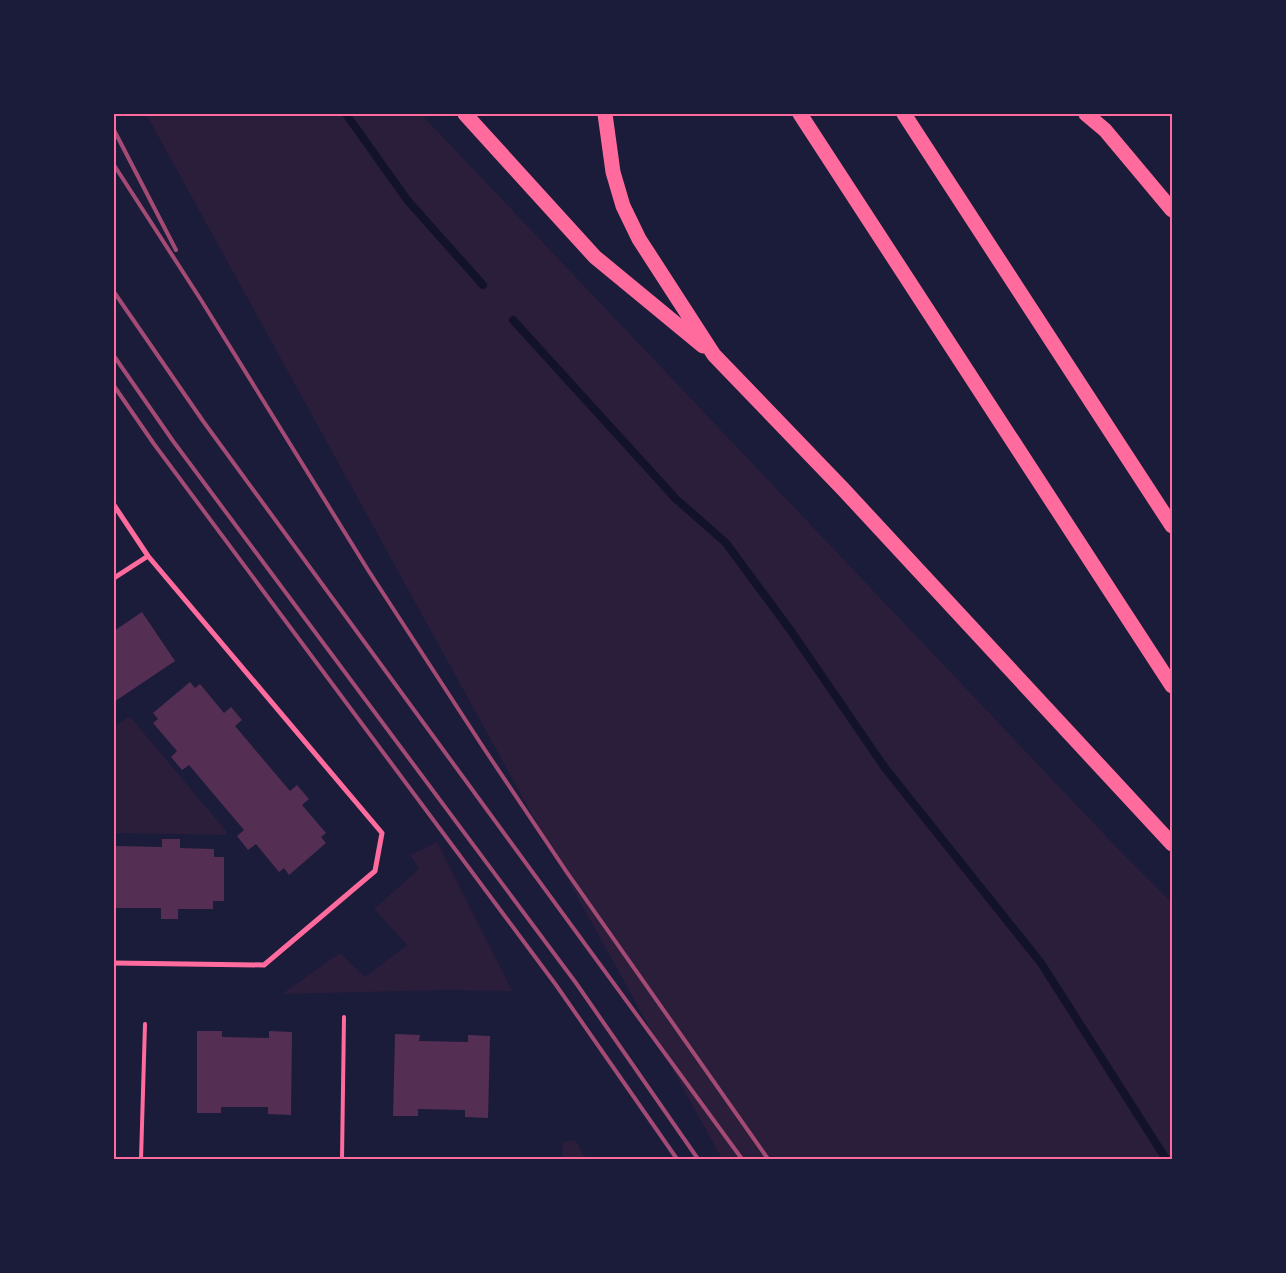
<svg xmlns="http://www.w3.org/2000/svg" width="1286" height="1273" font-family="'Noto Sans',sans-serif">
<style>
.green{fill:#2a1e3b}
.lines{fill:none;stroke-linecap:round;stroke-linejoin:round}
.stream{stroke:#12122b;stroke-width:8}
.building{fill:#542f53}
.service{stroke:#ff6b9d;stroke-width:4}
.minor{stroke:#ff6b9d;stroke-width:5}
.motorway{stroke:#ff6b9d;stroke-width:15}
.rail{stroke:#a44b75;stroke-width:4}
.neatline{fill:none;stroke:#ff6b9d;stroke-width:2}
</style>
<rect width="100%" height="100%" fill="#1b1b3a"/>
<path class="green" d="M146,114H421L1122,853L1172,903V1159H722Z
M128,717L133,720L227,832L225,835L114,833V727Z
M437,842L512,991L448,990L282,994L340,953L365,977L407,945L374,909L419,869L410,855Z
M575,1140L586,1159H563L562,1142Z"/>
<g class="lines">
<path class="stream" d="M346,114L408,201L483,285
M513,320L676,499L726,543L791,631L885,768L1041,963L1166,1159"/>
</g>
<path class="building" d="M142,612L175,661L114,702V631Z
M190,682L195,688L200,684L224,713L231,707L242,720L235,726L290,791L297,785L309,799L302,805L326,833L321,837L326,843L289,875L284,868L279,872L256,844L248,850L237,836L244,830L189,765L182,770L171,757L177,751L153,723L158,719L153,713Z
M162,839H180V848L214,849V857H224V901H213V909H178V919H161V908H114V846L162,847Z
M197,1031H222V1037L269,1038V1031L292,1032L291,1115L268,1114V1107H221V1113H197Z
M395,1034L420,1035L419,1041L468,1042V1035L490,1036L488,1118L465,1117V1110L418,1109V1116H393Z"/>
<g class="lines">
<path class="service" d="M141,1159L145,1024
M342,1159L344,1017"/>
<path class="minor" d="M114,505L148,556L382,833L375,871L264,965L114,963
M114,578L148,556"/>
<path class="motorway" d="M465,114L595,257L703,346
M605,114L613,172L623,206L639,239L714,355L843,489L1172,844
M800,114L1172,686
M904,114L1172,526
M1086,114L1105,130L1172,210"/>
<path class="rail" d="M114,130L176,250
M114,165L201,300L368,570L485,750L566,871L768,1159
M114,292L203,421L742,1159
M114,356L173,441L576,983L698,1159
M114,386L154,444L556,985L677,1159"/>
</g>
<rect width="1286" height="1273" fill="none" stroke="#1b1b3a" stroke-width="230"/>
<rect x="115" y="115" width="1056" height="1043" class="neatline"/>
</svg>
